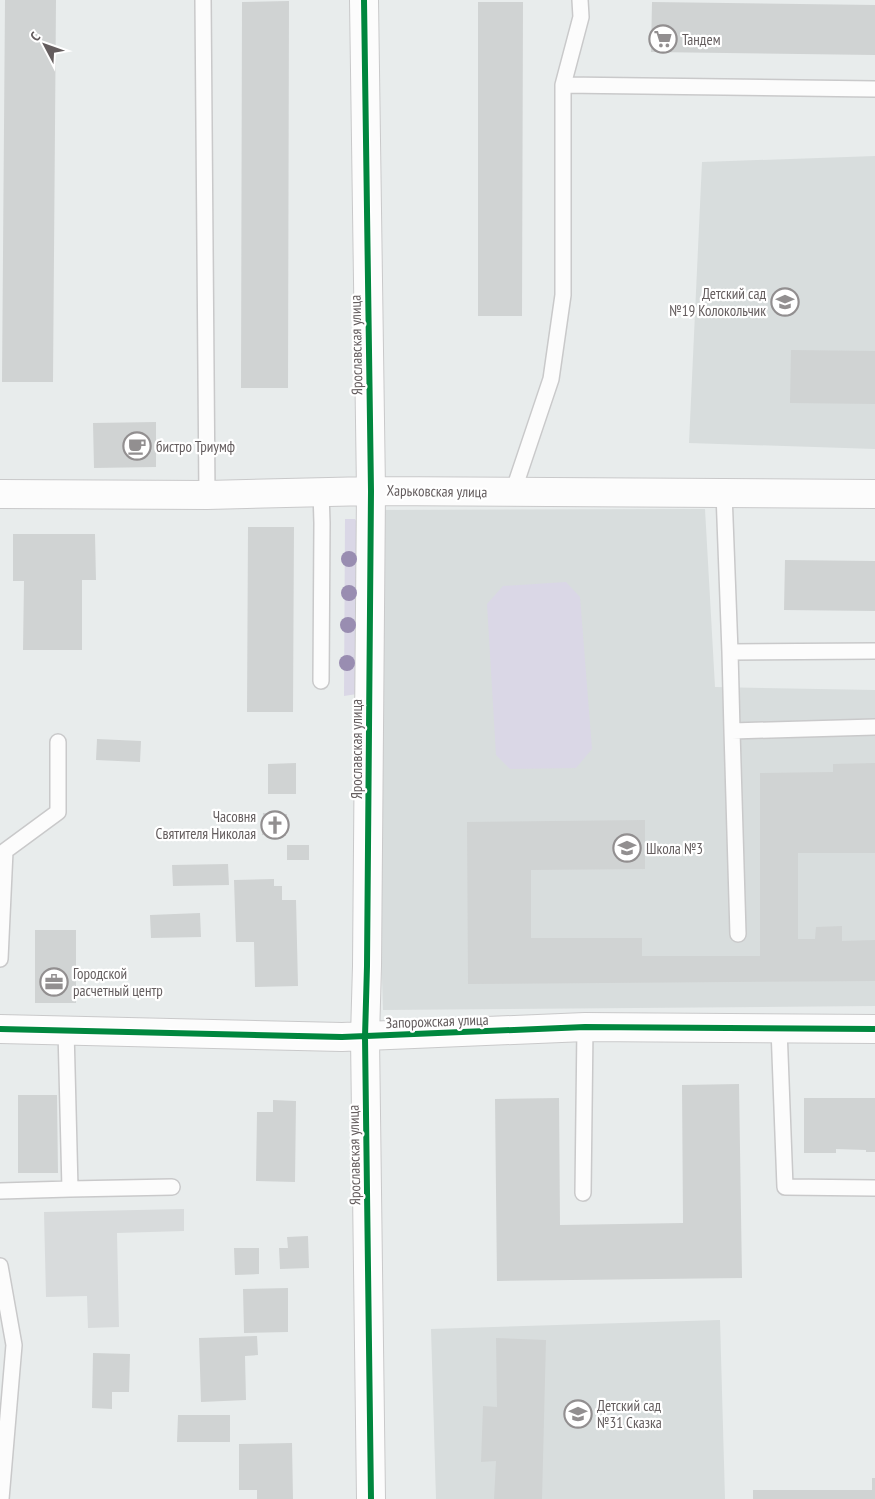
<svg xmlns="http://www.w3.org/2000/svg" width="875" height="1499" font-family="'PT Sans Narrow',sans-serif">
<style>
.industrial{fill:#d8dbdc}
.education{fill:#d8dddd}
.green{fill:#dad7e6}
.building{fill:#d0d3d3}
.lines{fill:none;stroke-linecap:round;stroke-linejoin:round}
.service-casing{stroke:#c9c9ca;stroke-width:18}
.minor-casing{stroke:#c9c9ca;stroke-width:30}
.service{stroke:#fcfcfc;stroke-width:15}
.minor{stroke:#fcfcfc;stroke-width:28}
.cycleway-casing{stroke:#fff;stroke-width:9}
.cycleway{stroke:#00873e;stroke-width:6}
.tree{fill:#998db1}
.labels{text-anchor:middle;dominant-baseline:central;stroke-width:4.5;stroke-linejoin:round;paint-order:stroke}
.poi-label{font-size:15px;fill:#645d5e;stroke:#fff;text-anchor:start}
.street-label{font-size:15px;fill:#645d5e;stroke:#fff}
</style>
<rect width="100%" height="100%" fill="#e8ecec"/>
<path class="industrial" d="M184,1209V1231L117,1233L119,1327L88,1328L87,1296L46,1297L44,1212Z"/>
<path class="education" d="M875,156V449L689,443L702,162Z
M705,509L715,687L875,690V1006L383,1010L368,510Z
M720,1320L725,1499H436L431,1329Z"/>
<path class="green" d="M345,519H355L358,524L357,694L344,696Z
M566,582L580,597L592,749L576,768L510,769L496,755L487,604L503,586Z"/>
<path class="building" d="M5,0H56L53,382H2Z
M289,1L288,388H241L242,2Z
M478,2H523L522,316H478Z
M652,2L875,5V55L651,52Z
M791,350L875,351V404L790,403Z
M156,422V467L94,468L93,423Z
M248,527H294L293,712H247Z
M13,534H95L96,580H82V650H23L24,581H13Z
M785,560L875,561V611L784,610Z
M97,739L141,741L140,762L96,760Z
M296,763V794H268V764Z
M875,763V853H798V939H815L816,927L842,926V941L875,940V981L468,984L467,822L645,820V869L531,870V938H642V956H760V773L833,772V764Z
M263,813L287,814L286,836L262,835Z
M287,845H309V860H287Z
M228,864L229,885L173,886L172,865Z
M274,879V886H282V900H296L298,986L255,987L254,942H236L234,880Z
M200,913L201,937L151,938L150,915Z
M35,930H76V1003H35Z
M739,1084L742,1278L497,1281L495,1099L559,1098L560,1225L683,1223L682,1085Z
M18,1095H57L58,1173H18Z
M804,1098H875V1152H866V1150L836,1149V1153H804Z
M273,1100L296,1101L295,1182L256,1181L257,1112H273Z
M308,1236L309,1268L280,1269L279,1248H288L287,1237Z
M234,1248H259V1274L235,1275Z
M288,1288V1332L244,1333L243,1289Z
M257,1336L258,1355L245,1356L246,1400L201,1402L199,1338Z
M496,1338L546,1340L542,1499H494L496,1461L481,1462L483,1406L497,1407Z
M93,1353L130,1354L129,1392H112V1409L92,1408Z
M178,1415H230V1442H177Z
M292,1443L293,1499H257V1490H239V1444Z
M872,1478H875V1499H753V1490H872Z"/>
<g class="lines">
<g class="service-casing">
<path id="service" d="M203,0L207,495
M563,85L875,89
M321,491L322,523L321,681
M513,492L551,379L563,295V85L581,17L580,0
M724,493L730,652L875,651
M730,652L732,731L875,727
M732,731L738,934
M0,959L5,851L58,812V742
M779,1028L785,1187L875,1188
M70,1189L172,1187
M0,1191L70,1189L66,1030
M583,1193L585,1027
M0,1266L14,1345L1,1499"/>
</g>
<g class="minor-casing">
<path id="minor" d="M364,0L371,491L367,966L365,1037L371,1499
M0,494L207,495L371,491L875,494
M0,1029L342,1037L585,1027L875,1029"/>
</g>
<use href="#service" class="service"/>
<use href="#minor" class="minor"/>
<g class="cycleway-casing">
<path id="cycleway" d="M364,0L371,491L367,966L365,1037L371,1499
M0,1029L342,1037L585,1027L875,1029"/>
</g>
<use href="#cycleway" class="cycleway"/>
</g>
<g class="tree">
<circle cx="349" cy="559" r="8"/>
<circle cx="349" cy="593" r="8"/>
<circle cx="348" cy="625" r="8"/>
<circle cx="347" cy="663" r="8"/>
</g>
<defs>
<g id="supermarket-ring" transform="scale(1.4375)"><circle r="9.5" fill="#fff" stroke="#928f90" stroke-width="1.5"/><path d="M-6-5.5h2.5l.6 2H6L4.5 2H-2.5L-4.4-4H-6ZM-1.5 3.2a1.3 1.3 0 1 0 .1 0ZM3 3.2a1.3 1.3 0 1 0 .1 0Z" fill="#928f90"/></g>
<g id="school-ring" transform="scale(1.4375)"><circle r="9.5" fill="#fff" stroke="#928f90" stroke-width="1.5"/><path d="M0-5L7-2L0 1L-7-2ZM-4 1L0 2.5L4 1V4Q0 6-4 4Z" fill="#928f90"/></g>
<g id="cafe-ring" transform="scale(1.4375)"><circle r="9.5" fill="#fff" stroke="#928f90" stroke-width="1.5"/><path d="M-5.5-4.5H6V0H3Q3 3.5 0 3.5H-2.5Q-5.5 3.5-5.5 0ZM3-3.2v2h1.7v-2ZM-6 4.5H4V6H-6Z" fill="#928f90"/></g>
<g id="church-ring" transform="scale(1.4375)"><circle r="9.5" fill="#fff" stroke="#928f90" stroke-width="1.5"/><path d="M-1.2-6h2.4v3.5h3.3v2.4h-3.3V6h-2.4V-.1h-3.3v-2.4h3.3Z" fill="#928f90"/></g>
<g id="office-ring" transform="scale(1.4375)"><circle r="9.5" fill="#fff" stroke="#928f90" stroke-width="1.5"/><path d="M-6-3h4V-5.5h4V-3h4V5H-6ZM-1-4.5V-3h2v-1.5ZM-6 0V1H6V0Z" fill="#928f90"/></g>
</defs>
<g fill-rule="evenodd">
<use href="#supermarket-ring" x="663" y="39"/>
<use href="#school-ring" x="785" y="302"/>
<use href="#cafe-ring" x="137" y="446"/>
<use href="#church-ring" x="275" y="825"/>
<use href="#school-ring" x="627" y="848"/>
<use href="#office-ring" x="54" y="982"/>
<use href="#school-ring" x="578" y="1414"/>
</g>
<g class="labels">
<g class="poi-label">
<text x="682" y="39">Тандем</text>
<text x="766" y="293" text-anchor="end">Детский сад<tspan x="766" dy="17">№19 Колокольчик</tspan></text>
<text x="156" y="446">бистро Триумф</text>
<text x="256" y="816" text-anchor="end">Часовня<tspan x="256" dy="17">Святителя Николая</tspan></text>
<text x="646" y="848">Школа №3</text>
<text x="73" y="973">Городской<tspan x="73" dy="17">расчетный центр</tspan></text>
<text x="597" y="1405">Детский сад<tspan x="597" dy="17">№31 Сказка</tspan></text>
</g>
<g class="street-label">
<text transform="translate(356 345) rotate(-91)">Ярославская улица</text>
<text transform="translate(437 491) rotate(1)">Харьковская улица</text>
<text transform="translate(356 749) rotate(-90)">Ярославская улица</text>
<text transform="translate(437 1021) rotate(-2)">Запорожская улица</text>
<text transform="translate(354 1155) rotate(-91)">Ярославская улица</text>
</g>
</g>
<g transform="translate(45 45) rotate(311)" stroke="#ffffff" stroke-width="4" paint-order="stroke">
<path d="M0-4L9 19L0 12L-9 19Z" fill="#645d5e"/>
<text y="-8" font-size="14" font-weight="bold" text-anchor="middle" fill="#645d5e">С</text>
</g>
</svg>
